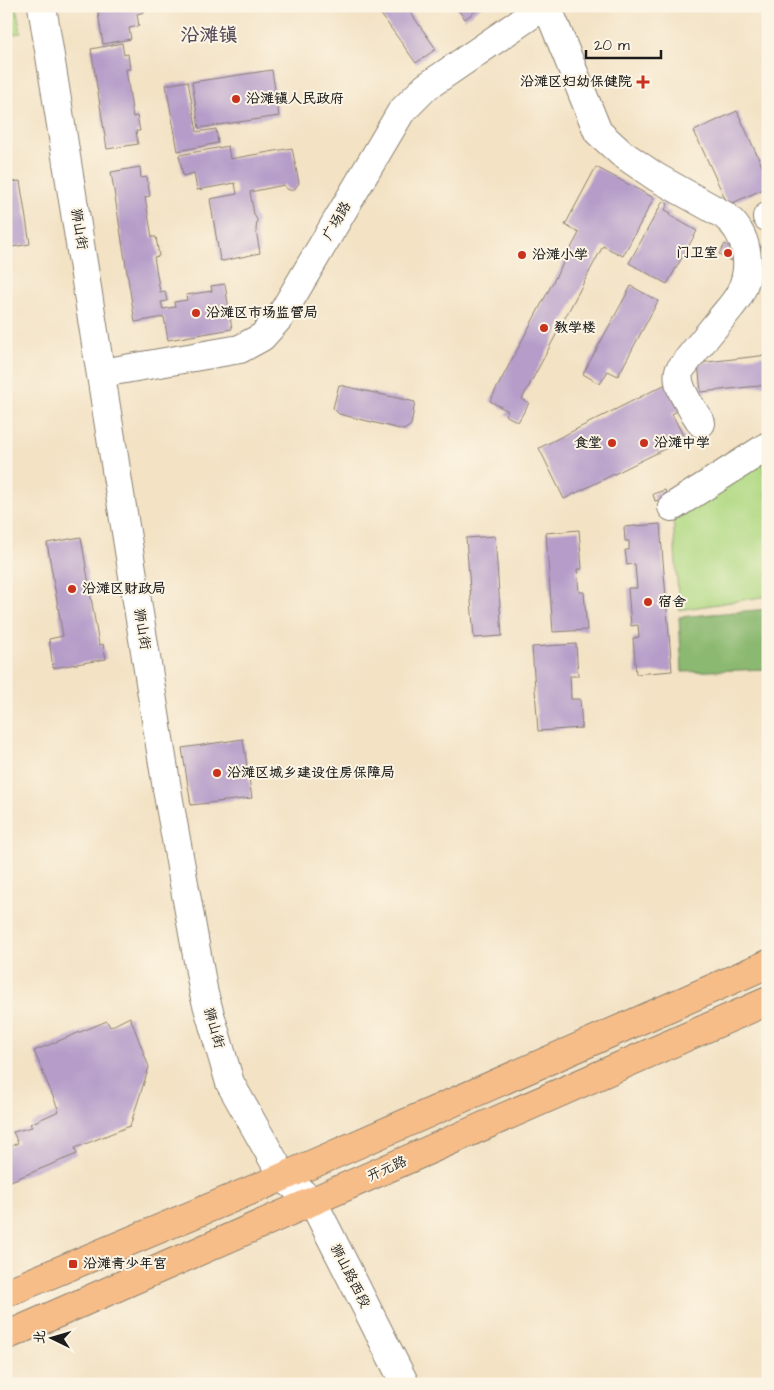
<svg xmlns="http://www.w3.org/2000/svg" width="774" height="1390" font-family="'Architects Daughter','LXGW WenKai TC',sans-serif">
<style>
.green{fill:#b0d983;stroke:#667a50}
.forest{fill:#8cb971;stroke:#546a46}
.building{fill:#b59cc9}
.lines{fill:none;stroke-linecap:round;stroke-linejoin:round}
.minor-casing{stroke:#887f70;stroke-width:30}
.major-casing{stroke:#887f70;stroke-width:30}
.minor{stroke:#fff;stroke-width:28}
.major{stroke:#f7bd88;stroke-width:28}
.poi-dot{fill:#c8321e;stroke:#fcf5e5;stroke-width:2}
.labels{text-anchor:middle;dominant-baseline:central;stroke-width:4;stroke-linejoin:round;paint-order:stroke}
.poi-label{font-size:14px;font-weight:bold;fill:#1c1c1c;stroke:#fcf5e5;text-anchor:start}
.street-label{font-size:14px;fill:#1c1c1c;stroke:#fcf5e5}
.district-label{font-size:19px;font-weight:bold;fill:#524959;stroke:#fcf5e5}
</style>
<rect width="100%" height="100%" fill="#fcf5e5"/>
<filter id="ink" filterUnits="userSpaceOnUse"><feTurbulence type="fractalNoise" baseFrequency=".02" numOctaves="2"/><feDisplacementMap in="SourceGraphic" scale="10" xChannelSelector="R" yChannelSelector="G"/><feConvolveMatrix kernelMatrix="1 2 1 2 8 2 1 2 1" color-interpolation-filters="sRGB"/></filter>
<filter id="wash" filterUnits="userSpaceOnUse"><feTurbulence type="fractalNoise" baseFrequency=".0096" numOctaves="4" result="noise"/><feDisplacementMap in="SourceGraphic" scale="20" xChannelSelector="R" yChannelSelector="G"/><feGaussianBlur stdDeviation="1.12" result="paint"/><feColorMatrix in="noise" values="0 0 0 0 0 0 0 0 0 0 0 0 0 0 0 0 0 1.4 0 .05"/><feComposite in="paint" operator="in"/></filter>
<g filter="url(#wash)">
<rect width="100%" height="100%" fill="#f3e2c4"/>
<path class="green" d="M6,6H16L21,33L6,35Z
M763,462L768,509V596L679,610L673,516Z"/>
<path class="forest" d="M768,609V669L682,672L679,617Z"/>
<g id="blocks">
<path class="building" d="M97,6H143L144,12L137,14L139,26L129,28L131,39L103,44Z
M375,6H406L436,49L416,63Z
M455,6H482L465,19Z
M122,43L124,55L128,54L130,69H126L133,117L137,116L140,131H136L138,144L107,149L91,49Z
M272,70L279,116L199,128L192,82Z
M188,81L197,132L216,129L218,143L178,151L166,85Z
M6,94L12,120L6,121Z
M737,111L768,179V187L728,205L694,131Z
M228,146L230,159L292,148L299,183L293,191L287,189L284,185L250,192L254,214L257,220L256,230L260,253L223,261L220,260L210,199L237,194L235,183L197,190L194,173L183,176L179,155Z
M6,161L11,182L20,181L30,244L6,248Z
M140,167L141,178L147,177L150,196L145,197L152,237H156L159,256L154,257L160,292L165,291L167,301L161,302L163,309L175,307L174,302L187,300L186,295L212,291L211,286L225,284L232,329L168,340L164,317L135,322L111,172Z
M596,167L654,198L623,256L603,246L522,399L529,403L518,422L505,415L508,411L490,401L579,233L565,225Z
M663,201L668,204L665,210L671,213L669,215L697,231L667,284L629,263Z
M725,244L737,251L731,261L719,254Z
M768,246V305H767L760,247Z
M631,286L658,301L618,376L608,371L600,384L583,374Z
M768,355V385L701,392L698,363Z
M670,382L683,408L672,414L685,439L564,499L539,448Z
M339,385L415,402L411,425L404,430L339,414L333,408Z
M665,490L667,498L655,501L653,494Z
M660,524L672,671L636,674L633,638L639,637L638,625L631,626L628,588H637L635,564L627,565L625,550H629V541H625L624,527Z
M579,530L582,569H577L579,592H584L587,630L553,632L546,533Z
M495,536L502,636L474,638L466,538Z
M81,537L99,645L103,644L106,659L53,668L49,639L63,636L47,543Z
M576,644L578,676H570L571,699H580L582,728L538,731L532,647Z
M243,739L252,798L191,805L182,748Z
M130,1017L149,1067L130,1126L75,1148L77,1154L6,1183V1148L18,1143L13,1132L32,1127L30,1124L59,1111L34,1051L107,1021L110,1027Z
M146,1378L164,1383V1384H133Z"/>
</g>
</g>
<g filter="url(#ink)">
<use href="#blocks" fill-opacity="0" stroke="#887f70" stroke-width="1"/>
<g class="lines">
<g class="minor-casing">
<path id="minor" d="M42,6L168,795L204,994L230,1083L283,1177L313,1202L405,1384
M547,6L598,132L621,153L656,177L724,215C748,233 754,268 739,295C734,304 726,312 720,320C706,337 692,354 679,371C675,388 693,409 701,423
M767,217H768
M102,373L240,349L262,337L280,317L401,112L426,87L544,6
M672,507L768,446"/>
</g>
<g class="major-casing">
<path id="major" d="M6,1293L283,1177L768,964
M6,1336L768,1001"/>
</g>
<use href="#minor" class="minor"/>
<use href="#major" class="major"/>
</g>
</g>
<g class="poi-dot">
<path d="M640.5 74.5h5v5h5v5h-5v5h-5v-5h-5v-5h5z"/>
<circle cx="236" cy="99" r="5"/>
<circle cx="728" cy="253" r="5"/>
<circle cx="522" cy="255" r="5"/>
<circle cx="196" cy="313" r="5"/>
<circle cx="544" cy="328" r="5"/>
<circle cx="612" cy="443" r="5"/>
<circle cx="644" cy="443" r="5"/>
<circle cx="72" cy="589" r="5"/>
<circle cx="648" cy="602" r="5"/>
<circle cx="217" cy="773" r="5"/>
<rect x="68" y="1259" width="10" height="10" rx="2.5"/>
</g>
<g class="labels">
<g class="poi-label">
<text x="632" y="82" text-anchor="end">沿滩区妇幼保健院</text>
<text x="246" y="99">沿滩镇人民政府</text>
<text x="718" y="253" text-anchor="end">门卫室</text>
<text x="532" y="255">沿滩小学</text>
<text x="206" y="313">沿滩区市场监管局</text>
<text x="554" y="328">教学楼</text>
<text x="602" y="443" text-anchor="end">食堂</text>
<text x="654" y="443">沿滩中学</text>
<text x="82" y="589">沿滩区财政局</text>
<text x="658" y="602">宿舍</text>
<text x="227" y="773">沿滩区城乡建设住房保障局</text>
<text x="83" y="1264">沿滩青少年宫</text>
</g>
<g class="street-label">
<text transform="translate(337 221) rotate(-60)">广场路</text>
<text transform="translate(79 229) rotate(81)">狮山街</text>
<text transform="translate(142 629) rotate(81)">狮山街</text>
<text transform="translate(214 1028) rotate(74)">狮山街</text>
<text transform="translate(387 1169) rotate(-24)">开元路</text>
<text transform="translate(350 1276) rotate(63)">狮山路西段</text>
</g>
<g class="district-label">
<text x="209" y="35">沿滩镇</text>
</g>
</g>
<rect width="774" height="1390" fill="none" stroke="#fcf5e5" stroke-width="25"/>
<g transform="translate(52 1338) rotate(275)" stroke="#fcf5e5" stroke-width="4" paint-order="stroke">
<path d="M0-4L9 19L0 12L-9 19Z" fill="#1c1c1c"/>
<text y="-8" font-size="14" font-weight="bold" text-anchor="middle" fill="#1c1c1c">北</text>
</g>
<path d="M586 50v8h75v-8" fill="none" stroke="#1c1c1c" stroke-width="2.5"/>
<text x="594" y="50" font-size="15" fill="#1c1c1c" stroke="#fcf5e5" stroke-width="4" paint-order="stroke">20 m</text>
</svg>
